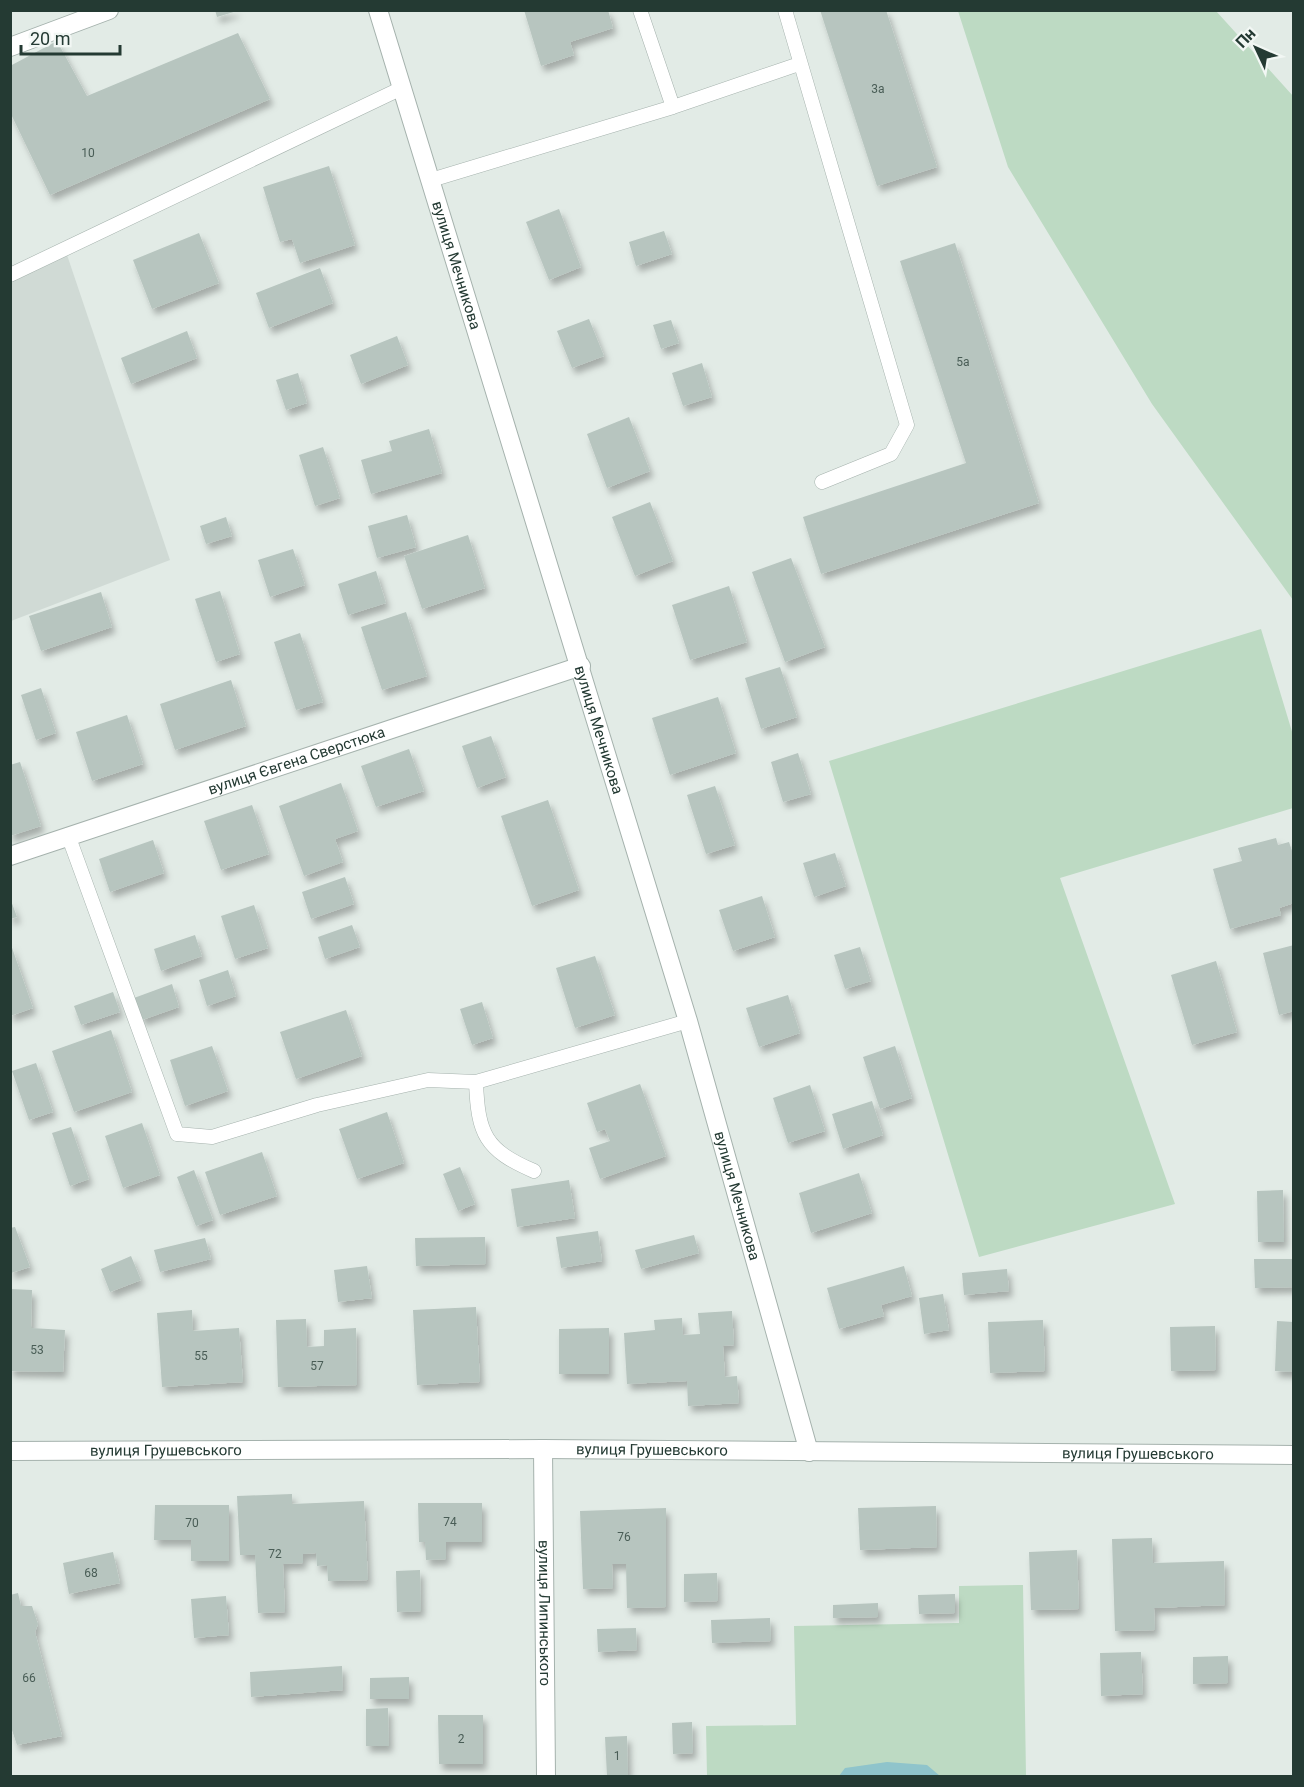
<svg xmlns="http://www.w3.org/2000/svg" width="1304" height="1787" font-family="Roboto,sans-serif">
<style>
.built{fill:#d0dad5}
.green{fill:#bddac3}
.water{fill:#8fc4cb}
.building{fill:#b7c5bf;filter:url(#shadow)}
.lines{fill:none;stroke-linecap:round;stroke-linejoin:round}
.service-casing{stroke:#a5b2ad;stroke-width:15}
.minor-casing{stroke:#a5b2ad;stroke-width:20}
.tertiary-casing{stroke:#a5b2ad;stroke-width:20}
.service{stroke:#fff;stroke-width:14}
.minor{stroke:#fff;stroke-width:18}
.tertiary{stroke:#fff;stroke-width:18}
.labels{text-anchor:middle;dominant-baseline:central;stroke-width:4.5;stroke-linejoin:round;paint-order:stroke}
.number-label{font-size:12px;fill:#495d56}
.street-label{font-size:15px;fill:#243a33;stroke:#f2f7f4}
</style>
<defs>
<filter id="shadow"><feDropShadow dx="3.5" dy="6" stdDeviation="3" flood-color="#0004"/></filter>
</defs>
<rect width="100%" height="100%" fill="#e2ebe6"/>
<path class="built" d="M65,249L170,560L11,621V275Z"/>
<path class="green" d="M958,11H1216L1293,96V600L1152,404L1008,167Z
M1261,629L1293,735V808L1060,878L1175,1204L979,1257L829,761Z
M1023,1585L1026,1776H707L706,1726L796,1725L794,1626L959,1623V1586Z"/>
<path class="water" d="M887,1762L927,1765L940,1776H839L845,1768Z"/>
<path class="building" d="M215,10H237V11L217,17Z
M524,10H608L613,28L570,42L574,55L541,66Z
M820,10H886L937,167L877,186Z
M238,33L270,99L50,195L10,112V66L57,41L87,96Z
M329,166L355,245L300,263L292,239L280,242L263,187Z
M559,209L581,267L549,280L526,222Z
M664,231L672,254L636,266L629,242Z
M199,233L219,283L152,309L133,260Z
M955,243L1039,503L821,574L803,517L966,463L900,261Z
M320,268L333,303L269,328L256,293Z
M589,319L604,356L572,368L557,331Z
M671,320L679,343L661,349L653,325Z
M187,331L197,358L131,384L121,358Z
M397,336L408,365L361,384L350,355Z
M702,363L712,397L683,406L672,373Z
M298,373L307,403L286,410L276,380Z
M629,417L650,471L607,488L587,434Z
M429,429L442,473L371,494L361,460L392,451L389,441Z
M323,447L340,498L315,506L299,455Z
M650,502L673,561L635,576L612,517Z
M407,515L416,547L377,558L368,526Z
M226,517L232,536L206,544L200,526Z
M468,535L485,588L422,609L404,556Z
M293,549L305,585L270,597L258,560Z
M791,558L825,647L785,662L752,572Z
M376,571L386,603L348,615L338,584Z
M729,586L747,642L690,660L672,605Z
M220,591L240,654L216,662L195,599Z
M101,592L112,627L41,651L29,616Z
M406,612L427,676L382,690L361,627Z
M300,633L323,702L296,710L274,642Z
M780,667L797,717L761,729L745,678Z
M231,680L246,726L175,750L160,704Z
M41,688L56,733L36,740L21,695Z
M718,697L736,753L670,775L652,718Z
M127,715L143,764L92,781L76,732Z
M491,736L506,777L477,788L462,746Z
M409,749L424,791L376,807L361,766Z
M798,753L811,794L783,802L771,762Z
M20,762L41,826L10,836V765Z
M341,783L358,831L335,839L343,862L304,876L279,806Z
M715,786L735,845L706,854L687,795Z
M548,800L579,890L532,906L501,816Z
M252,805L269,854L221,870L204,821Z
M1276,838L1278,845L1289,842L1294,857V903L1279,908L1281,915L1230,929L1213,869L1242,861L1238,848Z
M153,840L164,873L110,892L99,859Z
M835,853L846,886L814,897L803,863Z
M345,877L354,904L311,919L302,892Z
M762,896L775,937L733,951L719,910Z
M10,898L17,917L10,919Z
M254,905L268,948L235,959L221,916Z
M352,925L360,947L325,959L318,937Z
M195,935L202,956L161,971L154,949Z
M10,942L33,1008L10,1016Z
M1294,945V1011L1279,1015L1263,953Z
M860,947L871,981L845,989L834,955Z
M595,956L615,1015L575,1028L556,968Z
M1216,961L1237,1032L1192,1045L1171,975Z
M228,970L236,996L207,1006L199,980Z
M172,984L179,1007L142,1020L134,998Z
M113,992L120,1012L81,1025L74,1006Z
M788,995L800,1033L759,1047L746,1008Z
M482,1002L493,1038L472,1045L460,1009Z
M346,1010L362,1056L296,1079L280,1032Z
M111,1030L132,1092L74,1112L52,1051Z
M212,1046L228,1091L185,1106L170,1060Z
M895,1046L912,1098L880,1109L863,1057Z
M36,1063L53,1112L29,1120L12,1071Z
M640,1084L666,1156L600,1179L589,1148L610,1141L605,1129L597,1132L587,1103Z
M810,1085L825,1131L788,1143L773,1098Z
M872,1101L883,1135L843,1149L832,1114Z
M387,1112L404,1163L357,1179L339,1129Z
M142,1123L160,1175L123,1188L105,1136Z
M71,1127L89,1179L70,1186L52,1133Z
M262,1152L277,1196L220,1215L205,1172Z
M460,1167L475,1204L458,1211L443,1174Z
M194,1170L213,1220L196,1226L177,1177Z
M859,1173L872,1213L811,1233L799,1193Z
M569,1180L575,1218L517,1227L511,1189Z
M1283,1190L1284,1242H1258L1257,1191Z
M15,1227L30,1267L11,1273L10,1228Z
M598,1231L602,1261L561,1268L556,1237Z
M694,1235L699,1253L641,1269L635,1250Z
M485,1237L486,1264L416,1266L415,1238Z
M205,1238L211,1259L160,1272L154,1250Z
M131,1256L141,1280L110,1292L101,1269Z
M1254,1259H1294V1287L1255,1288Z
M367,1266L372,1298L338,1302L334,1270Z
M904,1266L912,1296L881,1305L884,1316L839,1329L827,1288Z
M1007,1269L1009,1291L964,1295L962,1273Z
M10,1289L32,1290L31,1328L65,1330L63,1372L10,1371Z
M943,1294L949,1330L924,1334L919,1298Z
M476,1307L480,1382L417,1385L413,1310Z
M192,1310L193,1331L239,1328L243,1382L162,1387L157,1313Z
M732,1311L734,1345L723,1346L725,1377L737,1376L739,1403L688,1406L687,1381L627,1384L624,1333L655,1330L654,1320L682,1318L683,1335L700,1334L698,1313Z
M306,1319L307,1347L324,1346V1330L356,1328L357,1385L278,1387L276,1320Z
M1043,1320L1045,1371L990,1373L988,1322Z
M1277,1321L1294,1322V1372L1275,1371Z
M1215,1326L1216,1370L1171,1371L1170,1327Z
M609,1328V1374H559V1329Z
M292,1494V1504L364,1501L368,1580L328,1581L327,1565L317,1566L316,1553L303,1554V1563L283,1564L285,1612L258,1613L255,1555H240L237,1496Z
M418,1503H482V1542H446V1559L426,1560L425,1542H419Z
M155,1505H229V1561H191V1540H154Z
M936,1506L937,1547L860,1550L858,1508Z
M666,1508V1607L627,1608L626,1564H612L613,1588L583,1589L580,1511Z
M1152,1538L1153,1563L1224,1561L1225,1605L1154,1608L1155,1630L1115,1631L1112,1539Z
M1077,1550L1079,1609L1031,1610L1029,1552Z
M113,1552L120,1583L69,1594L63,1563Z
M420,1570L421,1611L397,1612L396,1571Z
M717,1573L718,1601L684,1602V1574Z
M18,1593L21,1606H32L38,1624L35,1632L62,1736L17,1745L10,1724V1595Z
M955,1594V1613L919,1614L918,1595Z
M226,1596L229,1635L194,1638L191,1599Z
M878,1603V1617L833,1618V1605Z
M770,1618L771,1641L712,1643L711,1620Z
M636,1628L637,1650L598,1652L597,1629Z
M1141,1652L1143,1694L1101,1696L1100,1653Z
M1228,1656V1683L1193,1684V1657Z
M342,1666L343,1690L251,1697L250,1672Z
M409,1677V1699H370V1678Z
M388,1708L389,1746H366V1709Z
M438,1715H483V1764H439Z
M692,1722L693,1753L673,1754L672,1723Z
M627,1736L628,1776H607L605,1737Z"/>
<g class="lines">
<g class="service-casing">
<path id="service" d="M785,10L907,425L891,454L822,482
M673,107L799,64
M431,180L673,107L640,10
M10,275L402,88
M68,835L177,1134L212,1137L317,1105L428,1080L476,1082
M534,1171C485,1150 478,1134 476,1082L688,1021"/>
</g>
<g class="minor-casing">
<g id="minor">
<path id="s1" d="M378,10L688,1021L809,1452"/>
<path d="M10,47L109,10"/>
<path id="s2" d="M10,856L581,666"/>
<path id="s3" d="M543,1449L546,1776"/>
</g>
</g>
<g class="tertiary-casing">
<g id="tertiary">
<path id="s4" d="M10,1451L543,1449L1294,1455"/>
</g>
</g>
<use href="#service" class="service"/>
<use href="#minor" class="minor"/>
<use href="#tertiary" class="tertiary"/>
</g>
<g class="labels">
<g class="number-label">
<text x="878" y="89">3а</text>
<text x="88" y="153">10</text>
<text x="963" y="362">5а</text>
<text x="37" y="1350">53</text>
<text x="201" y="1356">55</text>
<text x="317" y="1366">57</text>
<text x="450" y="1522">74</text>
<text x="192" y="1523">70</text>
<text x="624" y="1537">76</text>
<text x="275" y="1554">72</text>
<text x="91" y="1573">68</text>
<text x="29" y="1678">66</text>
<text x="461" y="1739">2</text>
<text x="617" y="1756">1</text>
</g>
<g class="street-label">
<text stroke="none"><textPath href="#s1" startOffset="267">вулиця Мечникова</textPath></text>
<text stroke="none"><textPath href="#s1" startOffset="753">вулиця Мечникова</textPath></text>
<text stroke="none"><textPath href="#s2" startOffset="302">вулиця Євгена Сверстюка</textPath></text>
<text stroke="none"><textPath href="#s1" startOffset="1239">вулиця Мечникова</textPath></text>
<text stroke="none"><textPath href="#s4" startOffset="156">вулиця Грушевського</textPath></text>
<text stroke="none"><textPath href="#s4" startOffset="642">вулиця Грушевського</textPath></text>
<text stroke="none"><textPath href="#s4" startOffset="1128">вулиця Грушевського</textPath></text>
<text stroke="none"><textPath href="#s3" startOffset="164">вулиця Липинського</textPath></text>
</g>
</g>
<rect width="1304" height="1787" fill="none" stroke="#243a33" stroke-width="24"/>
<g transform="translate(1256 48) rotate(314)" stroke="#f2f7f4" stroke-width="4.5" paint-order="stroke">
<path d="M0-4.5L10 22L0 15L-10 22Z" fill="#243a33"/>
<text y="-9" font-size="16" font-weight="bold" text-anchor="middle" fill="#243a33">Пн</text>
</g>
<path d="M21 45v9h99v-9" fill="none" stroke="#243a33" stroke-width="3"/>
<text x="30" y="45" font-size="18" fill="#243a33" stroke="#f2f7f4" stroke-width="4.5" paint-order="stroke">20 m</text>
</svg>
